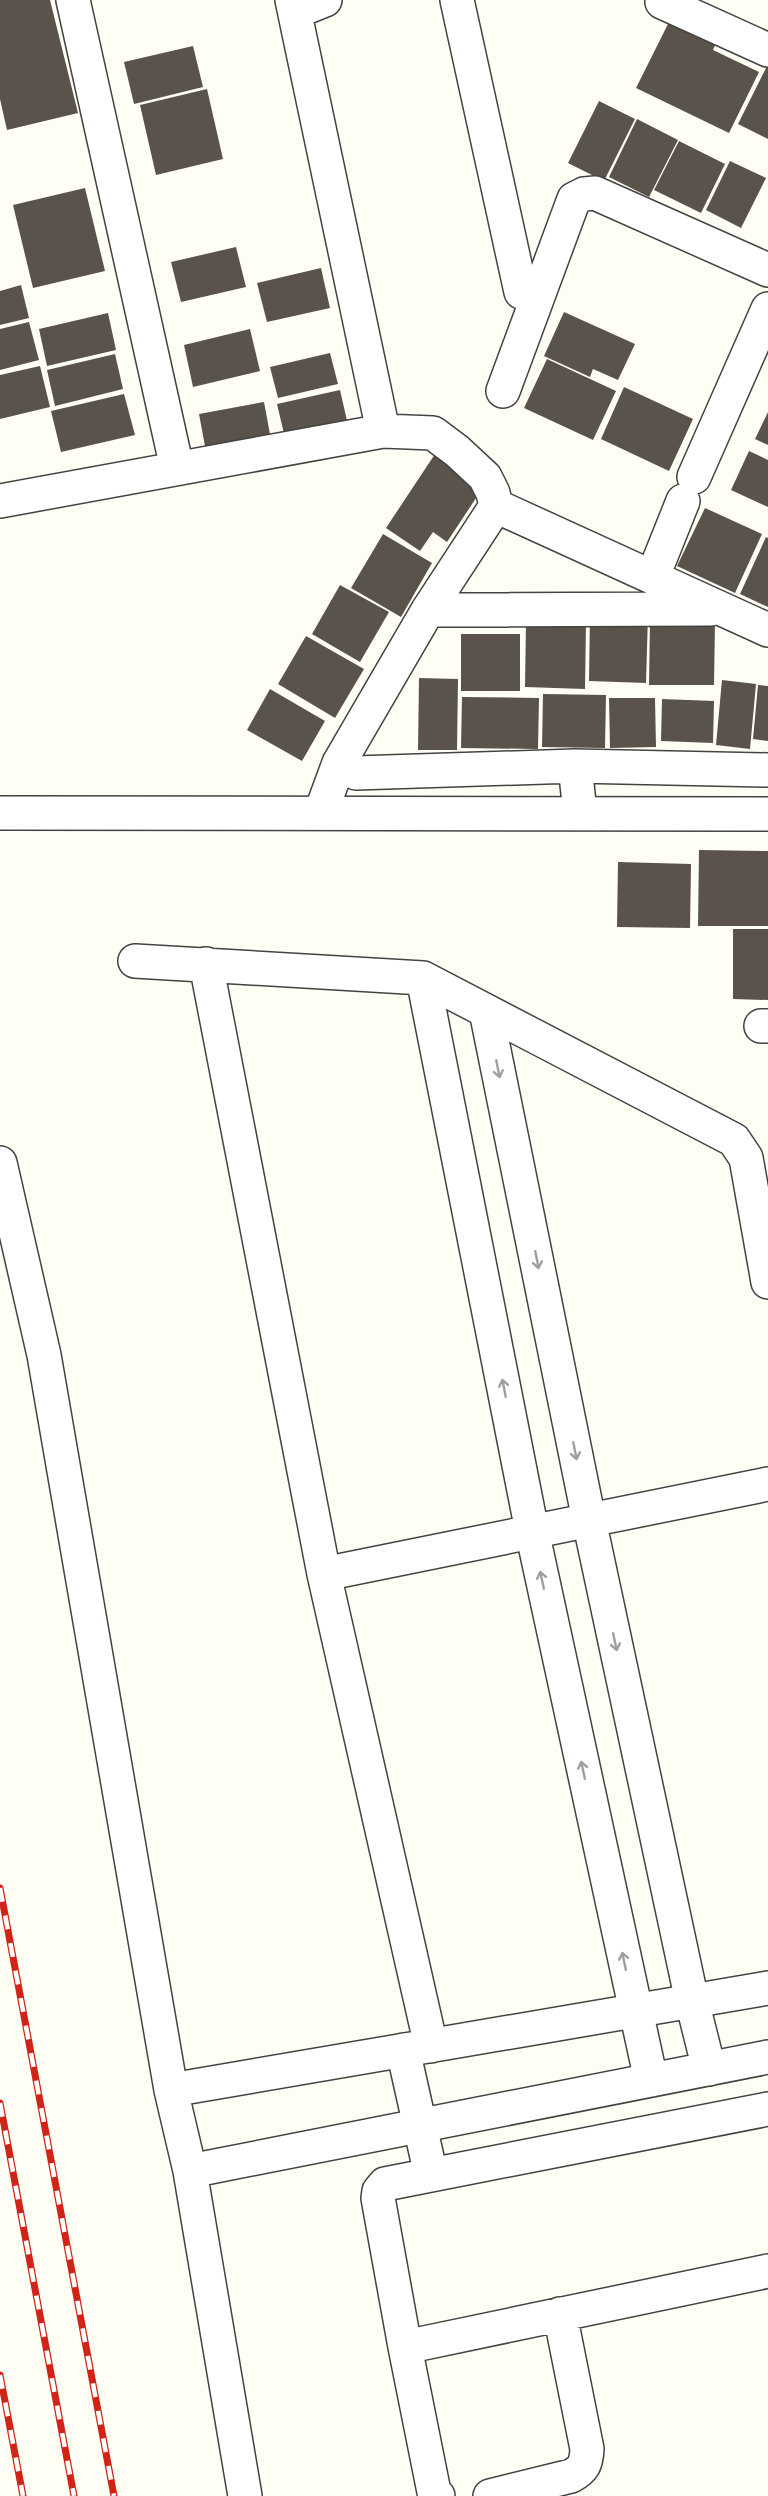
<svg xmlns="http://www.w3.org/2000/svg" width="768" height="2496" font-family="'Zilla Slab',serif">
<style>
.building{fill:#5a534b}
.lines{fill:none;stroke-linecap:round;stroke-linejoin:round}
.minor-casing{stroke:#434343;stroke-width:36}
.minor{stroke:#fff;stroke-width:33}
.rail-casing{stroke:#d12418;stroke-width:7}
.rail{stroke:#fff;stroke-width:4.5;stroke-dasharray:14;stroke-linecap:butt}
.oneway{stroke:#9f9f9f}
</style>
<rect width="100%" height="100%" fill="#fffef4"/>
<path class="building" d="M0,0H50L78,113L7,130L0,99Z
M672,16L718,38L713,50L759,72L729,133L636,88Z
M193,46L203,87L134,104L124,62Z
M768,64V139L738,124Z
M207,89L223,159L156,175L140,105Z
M599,101L635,119L604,181L568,163Z
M637,119L678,140L649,197L609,177Z
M679,141L725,164L701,213L654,190Z
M730,161L766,178L741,228L706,210Z
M85,188L105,271L33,288L13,205Z
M236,247L246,287L181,302L171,262Z
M321,268L330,308L267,322L257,283Z
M21,285L29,318L0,325V291Z
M564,312L635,344L618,380L593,369L590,377L544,356Z
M108,313L116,350L47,366L39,329Z
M29,322L39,360L0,370V329Z
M250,329L260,371L193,387L184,345Z
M330,353L338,384L278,398L270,367Z
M115,354L123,389L55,406L47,370Z
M547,359L616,391L593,440L524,408Z
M40,366L50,407L0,419V375Z
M624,387L693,419L669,471L601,439Z
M340,390L348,425L285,438L277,404Z
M124,394L135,435L61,452L51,411Z
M264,402L272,445L207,457L199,414Z
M768,412V445L755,439Z
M749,451L768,460V507L731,490Z
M435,454L484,486L447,542L433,532L420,551L386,528Z
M705,508L762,534L735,593L677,566Z
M383,534L432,563L401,617L351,588Z
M766,537L768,538V607L740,594Z
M340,585L389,612L360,662L312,634Z
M590,614L648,615L646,683L589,681Z
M526,621H586L585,689L525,687Z
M650,621L715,622L714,685H649Z
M461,634H520V691H461Z
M306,636L364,669L335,718L278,684Z
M419,678L458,679L457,750H418Z
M722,680L756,684L750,749L716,745Z
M758,685L768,686V741L753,739Z
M270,689L325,721L302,761L247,730Z
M543,694L606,695L605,748L542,747Z
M462,697L539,698L538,749L461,748Z
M609,698H655L656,747L610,748Z
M662,699L714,701L713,743L661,741Z
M699,850L768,851V926H698Z
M618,862L691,864L690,928L617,927Z
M733,929H768V1000L733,999Z"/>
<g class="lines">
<g class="minor-casing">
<path id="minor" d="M73,0L177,468
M292,0L383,431
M457,0L521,292
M662,2L768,50
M295,12L325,0
M503,391L574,199L584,194L595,193L768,270
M694,477L768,309
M0,501L383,431L433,433L457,451L485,477L493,493L496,506L768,630
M653,576L683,501
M428,610L711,609
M339,763L428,610L496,506
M575,766L768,770
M321,812L339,763L356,773L575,766L580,812
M0,813L768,814
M135,961L423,978L734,1140L746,1158L768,1282
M206,964L324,1574L431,2046
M423,978L532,1531L651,2080
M486,1011L589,1520L692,2001L709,2069
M761,1026H768
M0,1163L44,1355L171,2090L190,2171L245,2496
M324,1574L768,1484
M403,2050L431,2175
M171,2090L768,1988
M190,2171L768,2057
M405,2347L768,2271
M438,2496L434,2492L405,2347L378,2198L379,2191L385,2184L768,2109
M490,2496L571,2476C584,2469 586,2464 587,2449L560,2314"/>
</g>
<use href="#minor" class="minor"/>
<g class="rail-casing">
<path id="rail" d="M0,1888L114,2496
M0,2103L74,2496
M0,2375L23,2496"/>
</g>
<use href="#rail" class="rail"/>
</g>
<defs><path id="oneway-shaft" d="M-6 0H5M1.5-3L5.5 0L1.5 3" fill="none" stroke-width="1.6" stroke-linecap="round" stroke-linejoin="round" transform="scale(1.5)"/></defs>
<g class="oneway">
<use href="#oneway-shaft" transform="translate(498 1069) rotate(79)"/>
<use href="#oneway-shaft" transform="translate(537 1260) rotate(79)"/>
<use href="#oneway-shaft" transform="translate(504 1388) rotate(-101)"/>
<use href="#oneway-shaft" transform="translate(575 1451) rotate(79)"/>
<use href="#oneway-shaft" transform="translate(542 1580) rotate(-102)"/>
<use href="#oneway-shaft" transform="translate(615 1642) rotate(78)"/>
<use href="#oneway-shaft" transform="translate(583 1770) rotate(-102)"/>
<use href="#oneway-shaft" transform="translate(624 1961) rotate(-102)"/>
</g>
</svg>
